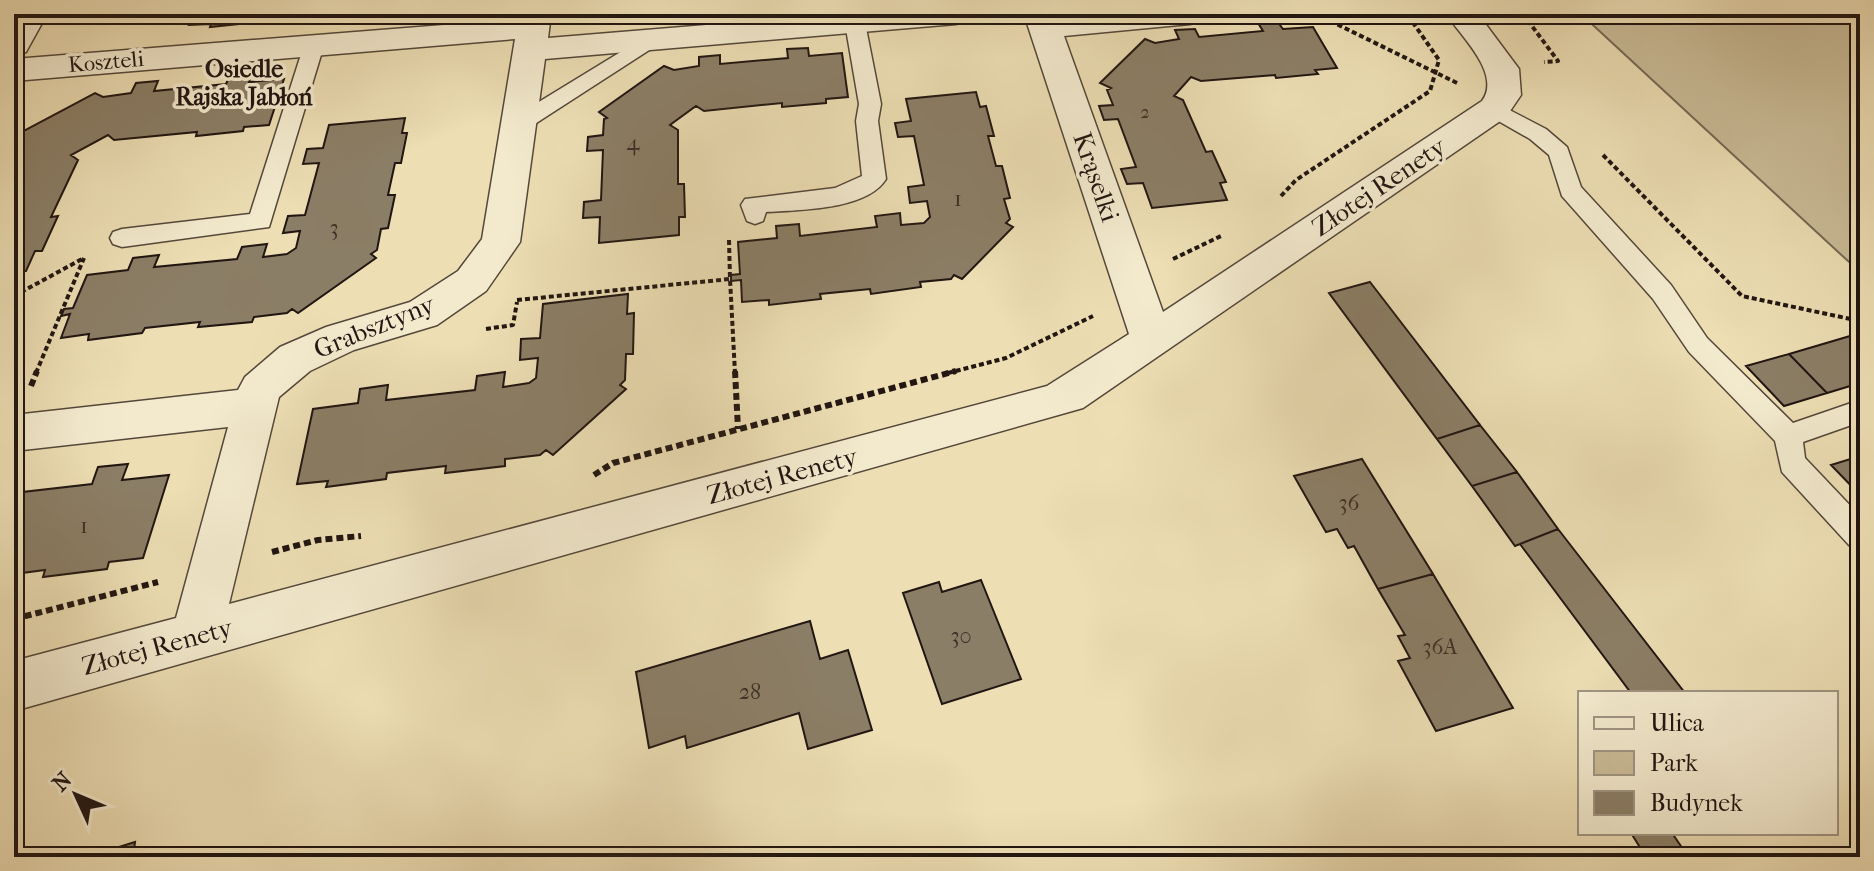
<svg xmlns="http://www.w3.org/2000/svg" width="1874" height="871" font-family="'IM FELL French Canon',serif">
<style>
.green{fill:#cabc98;stroke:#766955;stroke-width:2}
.building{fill:#8b7e66;stroke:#211612;stroke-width:2}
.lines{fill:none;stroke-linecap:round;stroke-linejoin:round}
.service-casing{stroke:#54483a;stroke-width:3}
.minor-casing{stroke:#54483a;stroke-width:3}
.path-far1{stroke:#211612;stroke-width:4;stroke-dasharray:5 3;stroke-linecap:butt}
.path{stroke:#211612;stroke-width:6;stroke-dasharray:7 4;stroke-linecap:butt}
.service{fill:#f3eace;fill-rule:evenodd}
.minor{fill:#f3eace;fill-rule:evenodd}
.labels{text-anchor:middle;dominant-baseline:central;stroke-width:7;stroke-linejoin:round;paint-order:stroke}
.far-number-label{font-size:18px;fill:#3c3027}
.far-street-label{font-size:22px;fill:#211612;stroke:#f3eace}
.number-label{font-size:22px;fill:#3c3027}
.far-neighbourhood-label{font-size:24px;font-weight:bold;fill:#211612;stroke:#f3eace}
.street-label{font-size:26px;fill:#211612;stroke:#f3eace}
</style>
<rect width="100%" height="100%" fill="#eddeb4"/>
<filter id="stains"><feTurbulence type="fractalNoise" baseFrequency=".0025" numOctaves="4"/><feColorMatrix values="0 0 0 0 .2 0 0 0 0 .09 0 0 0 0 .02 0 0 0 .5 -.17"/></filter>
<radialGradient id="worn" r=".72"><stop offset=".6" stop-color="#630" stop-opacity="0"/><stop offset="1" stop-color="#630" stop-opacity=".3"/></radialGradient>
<path class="green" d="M1581,14H1860V259L1849,262Z"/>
<path class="building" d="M194,14H338L210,27L211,24L189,25Z
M1277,21L1283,29L1313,27L1337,68L1315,70L1318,74L1276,78L1275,75L1201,81L1191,77L1174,96L1183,100L1206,152L1212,151L1226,182L1220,183L1227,200L1152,208L1143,183L1127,184L1121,169L1136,167L1118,119L1104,120L1099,106L1113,105L1107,90L1111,88L1100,83L1145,39L1155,43L1179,39L1175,30L1195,29L1199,37L1263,31L1258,23Z
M808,48L809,56L842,53L848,97L826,99V103L782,107V103L704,111L696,106L670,125L678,130V184H684L685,217H679V235L599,243L600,217L583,218L584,202L601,200L603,150L587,151L588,137L603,135L604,119L607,118L599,112L664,66L674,70L699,66V57L720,55V64L788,58L787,49Z
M252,73L249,82L284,79L269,125L244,127L243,131L196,136L197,132L114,140L108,135L71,155L78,160L51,217L58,216L42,251H35L26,271L14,272V136L95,93L103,97L131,93L136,83L158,81L154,91L226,84L230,75Z
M976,92L980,107L986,106L994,136H988L996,166H1002L1010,198L1004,199L1010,219L1006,223L1013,227L962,279L954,275L951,279L920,282L921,287L871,294L870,289L820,294L821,299L769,305V300L742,302L741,280L731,281V275L740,274L738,242L777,238L776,226L799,224L800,236L877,227L875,216L900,213L901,225L924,223L930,217L927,201L910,203L908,187L924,185L914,136L898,137L895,123L911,121L906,99Z
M405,118L402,133H407L401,163H395L388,195H395L388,228L381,229L377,250L371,254L376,258L298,313L292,309L287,313L254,317L252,322L198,327L200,322L145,328L142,333L88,340L89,334L61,338L70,314L61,316L64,309L73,308L87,275L128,270L133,258L159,255L154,267L237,259L242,247L267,244L263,257L287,254L296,248L300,231L283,233L288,216L305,215L319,163L303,164L307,149L323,148L329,125Z
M1370,282L1480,425L1437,439L1329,293Z
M628,294L627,314L634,313L633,354H626L625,380L620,385L626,389L553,455L546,450L540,455L505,459V466L445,473L446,466L387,473L386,479L326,487L328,481L297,484L313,409L358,403L360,389L388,385L386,400L475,390L477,376L505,372L503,387L529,383L536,378L538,358L520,360L521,339L540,338L543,304Z
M1857,334L1860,337V383L1827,393L1789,354Z
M1789,354L1827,393L1784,406L1746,366Z
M1480,425L1517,472L1472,486L1437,439Z
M1860,456V495L1831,465Z
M1362,459L1433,574L1378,589L1354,546L1348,548L1337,529L1326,532L1294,476Z
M128,464L122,480L169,475L143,558L109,562L107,569L43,577L45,570L14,574V493L92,484L98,467Z
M1517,472L1558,529L1515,546L1472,486Z
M1558,529L1685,693H1631L1520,544Z
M1433,574L1513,708L1436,731L1398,661L1410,658L1398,636L1405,635L1378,589Z
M981,580L1021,679L942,704L903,593L939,582L942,592Z
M810,621L820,659L848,650L872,730L808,749L799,713L687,748L685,736L649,748L636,672Z
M1631,833H1672L1687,855L1646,857Z
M135,842L133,857H87Z"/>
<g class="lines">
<g class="service-casing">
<path id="service" d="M855,17L865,23L881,104L878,121L886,179C867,210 799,210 766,212L763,221L755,224L747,221L741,205L745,199L835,188L862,176L856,121L859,104L845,23Z
M650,34L657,35L660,40L657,45L527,129H511L508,124L511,119Z
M314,39L324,45L269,227L122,247L113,244L110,238L113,232L122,229L250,214L304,45Z
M1494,102L1546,129L1567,147L1581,187L1671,285L1707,338L1793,423L1860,400V422L1803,442L1805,458L1860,516V549L1849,545L1782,472L1775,441L1689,352L1653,299L1562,196L1549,155L1530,139L1486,114L1483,109L1486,104Z"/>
</g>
<g class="minor-casing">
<path id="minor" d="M15,14H47L26,52L14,55Z
M519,14H551L548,38L840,14H972L967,21L956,24L545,59L520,242L486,291L437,325L354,350L310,371L279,397L229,604L1047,386L1129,334L1024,14H1056L1057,17L1206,14L1201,21L1190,24L1064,36L1163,312L1482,101C1502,74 1461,36 1446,14H1478L1519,69L1521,95L1506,117L1083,408L14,711V661L176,618L228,427L14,451V415L238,390L245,377L280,347L326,327L410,302L458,271L482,239L515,39L14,81V59L518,19Z"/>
</g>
<path class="path-far1" d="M1316,14L1459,84
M1523,14L1558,61L1544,62
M1603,155L1742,296L1860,321
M1281,196L1296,180L1430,91L1439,60L1407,14
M729,240L730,279
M1173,259L1221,236
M14,296L82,259
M517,300L730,279L735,373
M486,329L513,325L517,302
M36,373L84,258
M948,373L1006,358L1093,316"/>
<path class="path" d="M735,371L738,429
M31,386L37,371
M594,475L613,463L956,371
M272,552L318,540L361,536
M14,619L158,582"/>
<use href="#service" class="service"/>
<use href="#minor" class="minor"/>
</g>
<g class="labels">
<g class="far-number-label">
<text x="1145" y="112">2</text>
</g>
<g class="far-street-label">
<text transform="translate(106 62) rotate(-5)">Koszteli</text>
</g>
<g class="number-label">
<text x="633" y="143">4</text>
<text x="958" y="199">1</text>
<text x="334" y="228">3</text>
<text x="1349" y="503">36</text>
<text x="84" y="526">1</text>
<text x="961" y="636">30</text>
<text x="1440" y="647">36A</text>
<text x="750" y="692">28</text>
</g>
<g class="far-neighbourhood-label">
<text x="244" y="69">Osiedle<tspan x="244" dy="28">Rajska Jabłoń</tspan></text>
</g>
<g class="street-label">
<text transform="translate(1096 177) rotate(71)">Krąselki</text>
<text transform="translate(1379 187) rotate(-34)">Złotej Renety</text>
<text transform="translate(374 327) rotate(-22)">Grabsztyny</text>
<text transform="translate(782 476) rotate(-15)">Złotej Renety</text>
<text transform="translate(157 647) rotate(-15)">Złotej Renety</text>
</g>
</g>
<rect width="1874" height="871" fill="none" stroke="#eddeb4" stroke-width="48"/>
<rect x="16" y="16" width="1842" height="839" fill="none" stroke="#211612" stroke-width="4"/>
<rect x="24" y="24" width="1826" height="823" fill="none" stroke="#211612" stroke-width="2"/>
<rect x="1578" y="691" width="260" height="144" fill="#f3eace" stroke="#9f9583" stroke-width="2"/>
<rect x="1594" y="717" width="40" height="12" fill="#f3eace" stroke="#9f9583" stroke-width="2"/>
<text x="1650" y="731" font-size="24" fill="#211612">Ulica</text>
<rect x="1594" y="751" width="40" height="24" fill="#cabc98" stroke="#9f9583" stroke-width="2"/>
<text x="1650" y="771" font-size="24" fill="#211612">Park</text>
<rect x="1594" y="791" width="40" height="24" fill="#8b7e66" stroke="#9f9583" stroke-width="2"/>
<text x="1650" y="811" font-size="24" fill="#211612">Budynek</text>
<g transform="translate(76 795) rotate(314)" stroke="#f3eace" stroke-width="6" paint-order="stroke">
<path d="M0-6L14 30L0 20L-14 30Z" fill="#211612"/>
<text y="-12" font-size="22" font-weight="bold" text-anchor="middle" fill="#211612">N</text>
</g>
<rect width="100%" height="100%" filter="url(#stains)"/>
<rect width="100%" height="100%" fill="url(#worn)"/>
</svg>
